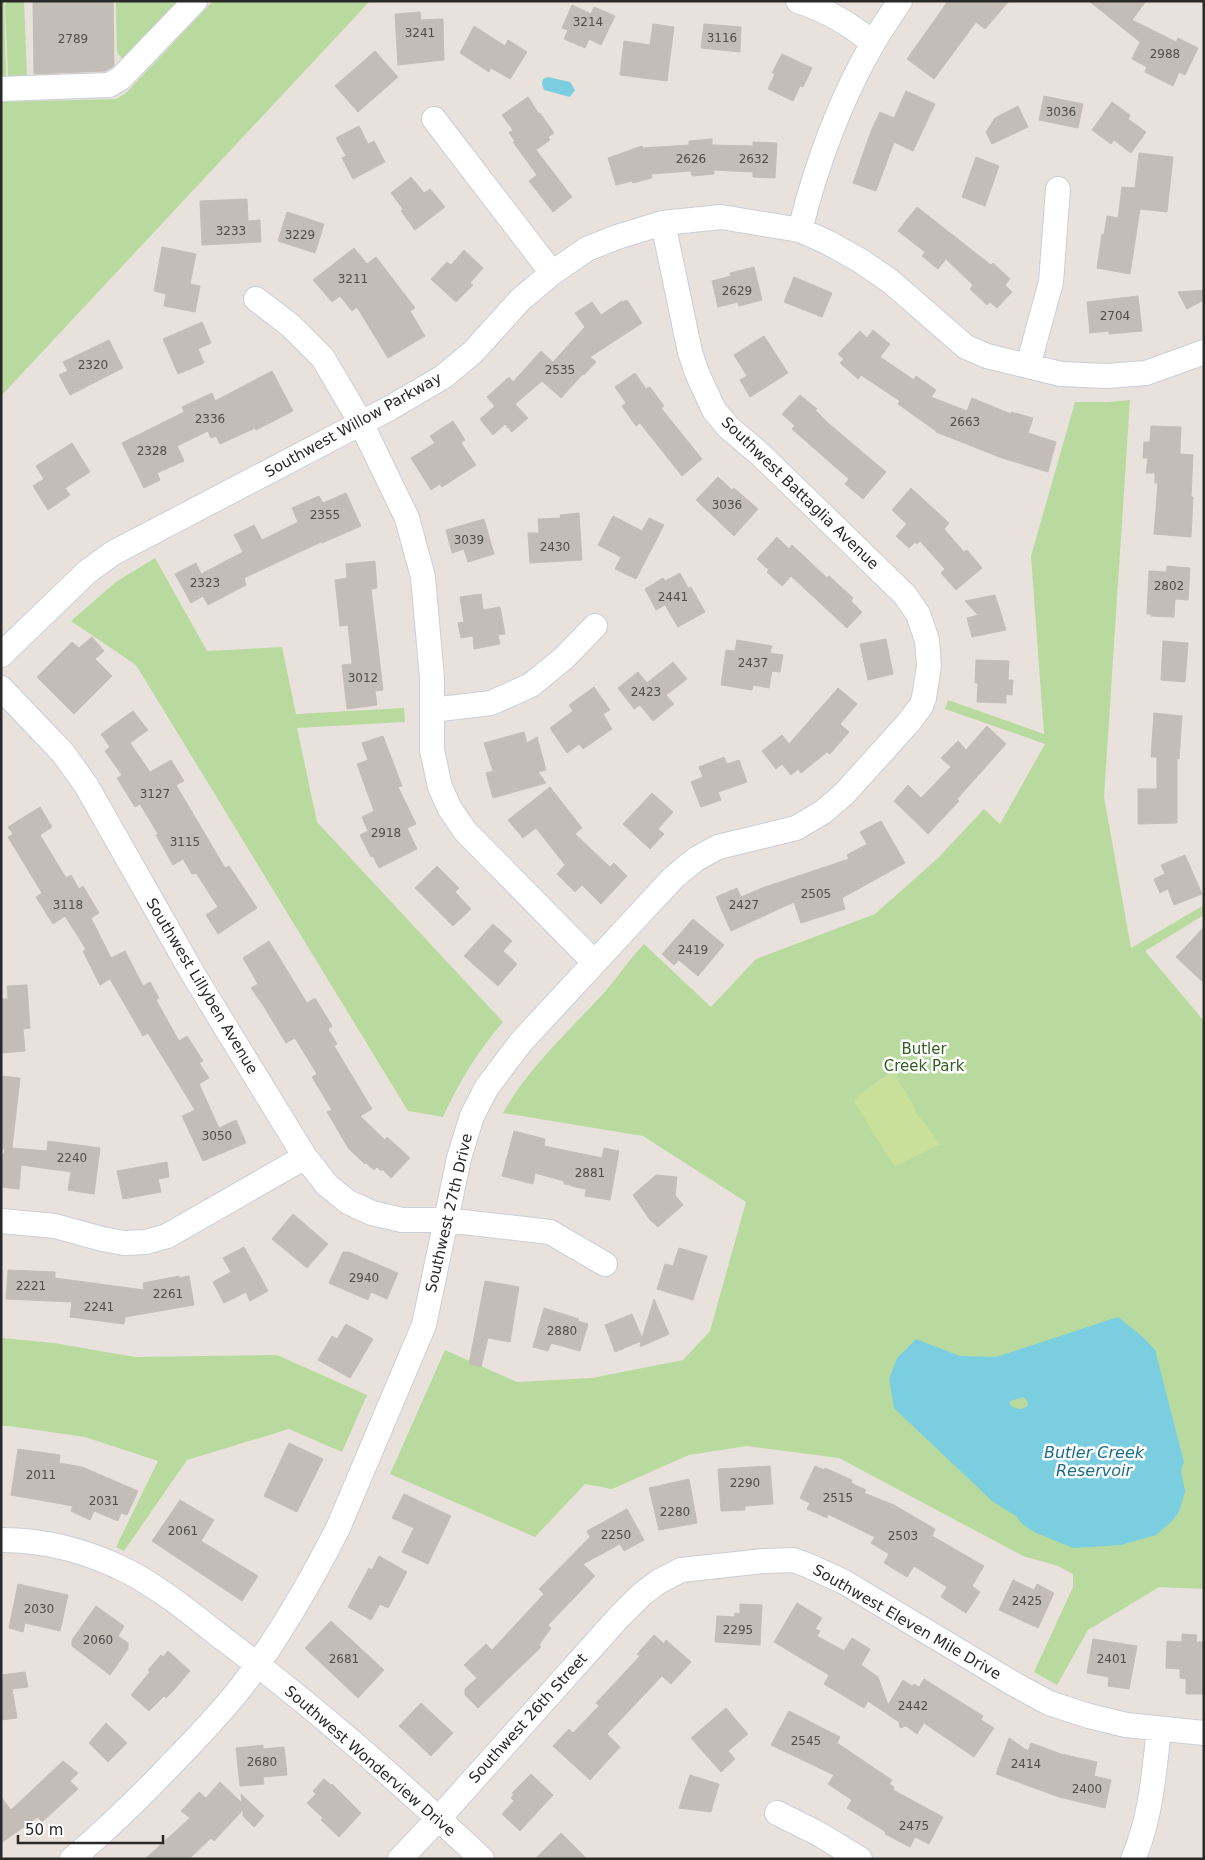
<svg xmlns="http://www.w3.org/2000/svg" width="1205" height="1860" font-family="'DejaVu Sans',sans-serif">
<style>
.green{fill:#b8da9e}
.pitch{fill:#c9e09b}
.water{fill:#7acee0;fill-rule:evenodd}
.building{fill:#c2bdb7;stroke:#c4beb6}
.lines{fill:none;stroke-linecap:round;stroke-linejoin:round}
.minor-casing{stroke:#caced9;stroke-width:26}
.minor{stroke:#fff;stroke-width:24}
.labels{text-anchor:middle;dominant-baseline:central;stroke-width:5;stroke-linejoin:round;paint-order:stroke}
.number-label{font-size:12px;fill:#4f4e4c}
.street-label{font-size:15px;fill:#292929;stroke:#fff}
.park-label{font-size:15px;fill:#335d22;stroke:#fff}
.water-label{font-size:16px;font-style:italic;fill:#1c6d89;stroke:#fff}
</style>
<rect width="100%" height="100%" fill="#e9e2dc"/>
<path class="green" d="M1,1L4,2L6,76H1Z
M8,1H24L27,76H8L5,5Z
M116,1H178L122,59L117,52Z
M213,1H370L1,396V102L116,99L126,93Z
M1130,400L1104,797L1131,948L1204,905V915L1145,951L1204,1021V1589L1159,1587L1088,1630L1057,1685L1034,1672L1073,1587V1574L1058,1566L1023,1556L839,1458L747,1446L689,1455L612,1489L585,1484L535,1537L390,1474L445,1350L517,1382L592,1378L683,1360L710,1331L746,1202L643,1136L503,1113C528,1068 567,1033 602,995C617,979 628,960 644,944L711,1007L756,959L875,914L938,858L984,809L1000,824L1045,744L945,709L948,700L1044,734L1031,556L1075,402H1108Z
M155,558L207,651L282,647L296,714L404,708L405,722L297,728L317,822L503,1022C478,1051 459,1082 443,1117L408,1111L136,665L71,621L116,582Z
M1,1338L54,1343L135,1357L277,1355L367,1395L342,1452L289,1429L187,1460L124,1551L116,1547L158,1461L85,1437L9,1426H1Z"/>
<path class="pitch" d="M892,1071L915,1107V1111L940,1144L895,1167L853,1100Z"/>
<path class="water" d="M548,77L570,82L575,90L570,97L544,90L542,84L543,79Z
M1118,1317L1143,1337L1155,1350L1184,1462L1181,1470L1185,1491L1179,1512L1171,1522L1156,1535L1121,1545L1073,1548L1034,1532L1022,1524L1016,1516L992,1501L894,1408L889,1379L897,1358L916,1339L960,1356L996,1357ZM1024,1397L1027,1401L1028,1406C1021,1410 1017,1410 1010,1405V1401Z"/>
<path class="building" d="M33,1H113L114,66L105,71L34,74Z
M948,1H1009L985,29L976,22L934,79L907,59Z
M1089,1H1146L1132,20L1176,42L1178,38L1198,48L1185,75L1179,72L1173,86L1145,72L1147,67L1132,59L1140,42Z
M572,5L591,14L594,7L615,16L601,45L589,39L585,48L564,39L568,30L562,28Z
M420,12L421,20L443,19L444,60L398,65L395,14Z
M653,24L674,27L667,81L620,75L624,41L650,45Z
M704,24L741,27L740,52L701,48Z
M474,26L505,46L508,40L527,52L510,79L491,68L489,72L460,53Z
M375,51L398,77L358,112L335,86Z
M782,54L812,68L803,87L800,86L793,101L768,89L775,74L772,73Z
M906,91L935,104L913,151L894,142L876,191L853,183L871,131L880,112L894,118Z
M1044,96L1083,104L1078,128L1039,120Z
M528,97L539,114L540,113L554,133L548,137L550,140L536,150L572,197L553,212L529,181L537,175L513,142L515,141L509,133L513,130L502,115Z
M1112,102L1130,115L1128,119L1146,132L1131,153L1114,140L1111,144L1092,130Z
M1018,106L1028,127L992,144L986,132L995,118Z
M359,126L368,144L374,141L385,162L353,179L342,158L346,156L336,138Z
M712,139V145L753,146V142L777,143L775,178L753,177V172L714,170V174L692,176L691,171L651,174L652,178L633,183L632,181L616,185L608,158L642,146L643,148L689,145V141Z
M1139,153L1173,157L1167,212L1140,209L1130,274L1097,268L1102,234L1104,235L1107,216L1118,218L1122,187L1135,188Z
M976,157L999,166L985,206L962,197Z
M411,177L424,193L430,189L445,207L415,230L401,211L403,209L391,193Z
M247,199L248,221L260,220L261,242L202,245L200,201Z
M917,207L991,265L993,263L1010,279L1005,285L1012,292L997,308L990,302L987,305L970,289L973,285L946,259L938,269L922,256L925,252L898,231Z
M287,212L324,224L315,253L278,241Z
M162,247L196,254L190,284L200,286L195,312L164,306L166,294L154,291Z
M354,248L367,264L376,257L415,308L410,311L425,336L388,358L357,307L352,311L340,296L332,302L313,280Z
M464,250L483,268L470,283L473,285L456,302L431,279L447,262L451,265Z
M754,267L762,300L739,306L738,302L718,307L712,281L731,276L730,273Z
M794,277L832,293L822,317L784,302Z
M1204,290V300L1187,309L1178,292Z
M1138,296L1142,331L1109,334V331L1090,333L1087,302Z
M627,300L642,323L590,357L596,362L584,375L583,374L561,398L542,381L515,404L528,418L512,432L505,424L493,435L480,419L495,406L487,397L509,377L513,382L541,351L553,362L585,327L575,313L592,302L601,315L622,301L623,302Z
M202,322L211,343L198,349L204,363L178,374L163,339Z
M873,330L890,344L880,357L914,380L916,376L936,390L931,397L967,411L972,398L1011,414V412L1033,418L1028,433L1056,442L1048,472L1002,458L936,432V431L898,404L900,401L861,375L858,379L840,363L844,359L838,354L860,331L867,338Z
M764,336L788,373L750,397L740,380L747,376L734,355Z
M109,340L123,368L70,395L59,375L68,371L63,362Z
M272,371L293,411L256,430L255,428L220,444L216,436L211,438L208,431L177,446L184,461L157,473L160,480L144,488L122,443L184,412L182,407L212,393L215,401Z
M635,373L646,389L650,387L664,406L661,408L702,459L682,476L640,423L636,426L622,406L626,403L615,387Z
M800,395L817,409L815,410L828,423L886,472L863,499L845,484L849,479L792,429L795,426L782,414Z
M453,421L465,440L461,443L476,465L442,487L440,484L431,490L411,458L435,443L430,436Z
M1151,426L1181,427L1180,454L1193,455L1191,497H1193L1191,537L1154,534L1158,483H1155V473H1146L1148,458H1143L1144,442H1150Z
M72,443L90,472L65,488L70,495L48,510L33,486L44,479L36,466Z
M718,477L732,490L734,488L758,509L734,536L696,500Z
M911,488L949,523L944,529L964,552L967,550L982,568L956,590L941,573L945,569L920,541L917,544L915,542L909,548L896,536L907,524L892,510Z
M346,493L361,526L322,543L321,542L244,578L246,585L208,605L203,596L191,603L175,574L196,563L201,574L243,552L234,535L254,525L262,540L298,522L292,508L319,496L323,503Z
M579,513L582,560L530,563L528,533H539L538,519L561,518L560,515Z
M613,516L642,531L649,518L664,525L636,579L615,569L621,557L598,545Z
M484,519L494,554L468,562L464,549L452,553L446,530Z
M777,537L789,549L792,545L827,578L829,576L853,598L851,601L862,612L847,628L791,576L782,586L767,572L769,570L757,559Z
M375,561L377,588L371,589L383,690L375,691L377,705L347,709L342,665L352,664L348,625L340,626L335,580L347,578L346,564Z
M1167,566L1190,568L1188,600L1175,599L1174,617L1151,616V614H1147L1149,571L1166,572Z
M680,573L688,588L691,587L705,612L678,627L665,605L656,610L645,589L663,578L665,581Z
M481,594L483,610L500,607L505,634L498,635L500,644L474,649L473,636L461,638L458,623L464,622L460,597Z
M995,595L1006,630L972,637L967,618L978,615L965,601Z
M92,637L104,651L95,659L112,676L74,714L37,677L72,642L79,648Z
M886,639L893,674L868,680L860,644Z
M737,640L772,646L770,653L783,655L780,672L772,671L769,688L753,685L752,690L721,685L726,650L735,651Z
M1163,641L1188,643L1185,682L1161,680Z
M976,660L1009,661L1008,680H1013L1012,695L1006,694V703L977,702L978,683H975Z
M673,662L687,679L666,695L674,704L653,721L640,705L634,709L618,688L638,672L647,683Z
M594,687L610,710L603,714L612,729L583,749L579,744L567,753L550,728L573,711L569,705Z
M838,688L857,704L840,724L849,732L830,754L827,752L801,773L798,769L791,775L782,764L776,769L762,751L782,735L789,744Z
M133,711L148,730L130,743L150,772L171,760L184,781L176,785L225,868L229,866L257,908L218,934L206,915L218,907L196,873L192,874L183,859L173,865L156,835L158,834L140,804L135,807L117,778L122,775L105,751L110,747L101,734Z
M1154,713L1182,716L1179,759L1177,758V823L1138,824V789H1157V757H1151Z
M987,726L1006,744L957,799L959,801L928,834L894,801L908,785L921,798L951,767L941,758L958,741L966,750Z
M524,732L527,743L537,737L546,770L538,772L546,783L493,798L486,773L493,771L484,743Z
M383,736L402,786L398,787L416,824L407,828L417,849L379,868L373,856L371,857L360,835L368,831L362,817L374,811L357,764L368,760L362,743Z
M724,757L727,764L739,760L747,782L718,792L721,800L701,807L691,782L703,777L699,767Z
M550,787L582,828L575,834L610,867L614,863L627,876L601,904L582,885L575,892L557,874L565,865L536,828L523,838L508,820Z
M652,793L673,812L658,829L664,834L650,849L623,824Z
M40,807L52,827L40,835L66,878L71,875L79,889L83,886L99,913L91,918L111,958L125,951L143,986L150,982L159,998L156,1000L179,1041L187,1036L203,1061L199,1063L209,1078L199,1084L219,1128L236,1120L246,1143L203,1161L182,1116L195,1110L148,1033L143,1036L110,979L100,985L83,951L86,949L65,916L53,924L36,897L42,893L8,837L13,834L8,827Z
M881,821L905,863L842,898L845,909L801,923L794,902L731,931L716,897L737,888L741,897L762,888L849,859L847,855L867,844L860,832Z
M1185,855L1202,894L1174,905L1168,889L1160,893L1154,879L1165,874L1161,865Z
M437,866L459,888L455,892L471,909L453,926L415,888Z
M693,919L724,945L698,976L679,960L674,965L662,954Z
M493,924L512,941L503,951L517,964L498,986L464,956Z
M1204,927V983L1176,957Z
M269,941L307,1003L315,998L332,1026L328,1029L337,1044L334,1046L372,1109L360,1116L385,1140L387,1137L410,1158L391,1178L382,1169L381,1171L377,1167L374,1170L366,1163L365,1164L349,1149L327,1112L332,1110L312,1077L317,1074L295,1038L286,1043L263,1005L251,988L258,984L243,958Z
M27,985L30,1028L23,1029L25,1051L1,1053V999H8L7,986Z
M1,1076L20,1078L12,1148L47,1151L48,1141L100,1148L94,1194L68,1190L71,1172L21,1165L19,1189L1,1187V1154H4L5,1149H1Z
M514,1131L545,1139L544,1146L602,1158L604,1148L619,1151L610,1200L585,1196L586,1189L571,1186V1185L564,1184V1181L535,1173L533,1184L502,1176Z
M167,1162L169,1177L158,1179L161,1192L123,1199L117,1171Z
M656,1175L677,1177L675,1195L683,1205L658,1227L650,1220L633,1195Z
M293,1214L328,1244L307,1268L272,1239Z
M244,1247L268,1291L250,1301L246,1292L224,1303L213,1282L231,1272L223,1258Z
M679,1248L707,1256L693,1300L657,1289L665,1264L673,1266Z
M343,1252H349L398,1273L387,1299L371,1292L368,1300L329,1283Z
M8,1270L55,1272V1278L144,1290L143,1283L179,1276V1278L189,1276L194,1305L125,1317L124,1324L70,1317L72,1302L6,1299Z
M485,1281L519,1287L510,1342L488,1338L481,1367L469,1364Z
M654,1299L669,1334L640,1347L641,1341L615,1352L605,1325L632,1314L642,1338Z
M544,1308L579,1319L578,1321L588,1324L580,1351L551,1343L548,1351L533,1347Z
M346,1324L373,1339L350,1378L318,1360L332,1336L337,1339Z
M289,1443L323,1459L297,1512L264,1496Z
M18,1449L60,1455L59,1463L82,1467L138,1491L127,1515L121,1513L118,1521L94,1511L90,1520L71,1511L73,1506L11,1495Z
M770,1466L773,1504L745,1506V1510L721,1511L718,1469Z
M815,1466L824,1470L825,1468L852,1480L851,1483L866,1490L864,1493L894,1505L935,1529L932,1536L984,1566L972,1586L980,1592L966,1613L941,1597L947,1587L914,1566L907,1577L884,1563L889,1554L871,1543L875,1537L828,1514L827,1518L807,1509L810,1503L800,1498Z
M689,1479L697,1523L659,1530L649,1488Z
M404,1494L451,1516L428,1564L402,1552L414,1528L392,1518Z
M180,1500L214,1520L201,1541L258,1576L242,1601L152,1541Z
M627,1509L644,1540L624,1551L620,1544L583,1564L595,1576L548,1625L551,1628L539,1645L541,1647L478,1708L465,1695V1689L477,1678L464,1665L486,1644L492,1650L544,1594L539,1589L590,1537L587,1531Z
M379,1556L407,1572L388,1608L380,1604L371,1620L348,1607L369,1568L372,1570Z
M1013,1580L1034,1590L1037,1584L1054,1593L1038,1628L999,1610Z
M18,1584L68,1595L60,1631L25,1623L23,1632L9,1628Z
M797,1603L822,1618L815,1629L820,1631L817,1636L844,1651L852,1638L870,1649L861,1665L878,1677L888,1705L903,1680L912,1686L914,1684L919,1687L924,1679L983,1716L981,1720L994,1728L974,1757L924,1723L917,1734L906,1726L900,1728L899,1722L868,1701L864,1708L824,1684L829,1675L774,1642Z
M740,1604L762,1605L760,1645L715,1642L717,1616L734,1617L735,1613L740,1614Z
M96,1606L124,1626L118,1636L128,1643V1649L110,1675L72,1646V1640Z
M331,1621L384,1670L358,1698L305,1648Z
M1182,1634L1197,1635L1196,1642H1204V1694H1186V1679L1180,1678V1669L1166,1668L1167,1641L1182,1642Z
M654,1635L664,1644L666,1640L691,1662L671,1684L662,1676L607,1734L620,1747L590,1780L553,1746L569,1729L573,1733L599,1706L596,1703L640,1656L637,1654Z
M1093,1639L1137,1646L1129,1689L1108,1686L1109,1677L1087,1673Z
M168,1651L190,1671L173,1691L166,1698L164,1696L149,1711L131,1695L150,1672L148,1670L161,1655L163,1657Z
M25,1672L28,1687L12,1689L17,1718L1,1720V1675Z
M421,1703L453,1733L431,1756L399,1726Z
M726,1708L748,1734L728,1751L735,1759L721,1772L691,1738Z
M789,1711L840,1737L837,1743L892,1780L889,1784L894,1787L893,1790L943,1817L929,1844L915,1837L910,1847L885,1834L886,1832L847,1808L852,1800L828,1784L834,1775L771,1745Z
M106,1723L127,1743L108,1762L89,1743Z
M1009,1738L1028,1751L1031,1743L1061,1754L1097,1762L1094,1776L1111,1780L1105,1808L1059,1797L996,1774Z
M263,1745V1749L284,1747L287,1775L263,1777L264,1784L240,1786L236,1748Z
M63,1761L78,1773L70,1781L78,1789L42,1822L38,1817L1,1843V1797L11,1810Z
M531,1774L553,1795L520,1831L502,1814L514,1801L511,1798L514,1794L512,1793Z
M690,1775L719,1784L711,1812L679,1808Z
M324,1779L331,1785L332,1784L361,1813L339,1837L321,1820L323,1818L307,1803L316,1794L313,1791Z
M220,1782L242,1803L241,1794L264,1816L254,1827L243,1816V1810L214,1841L211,1838L189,1859H145L190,1818L181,1811L199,1792L206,1798Z
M561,1833L587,1859H535Z"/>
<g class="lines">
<g class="minor-casing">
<path id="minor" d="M798,1C828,11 848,23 873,43
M1,89L109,85L121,78L195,1
M434,119L552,273
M800,230C816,166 840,100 873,43C881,29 891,15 900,1
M256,299L291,326L323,358L361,423L407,518L423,577L432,678V750L440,787L450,809L465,831L594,962
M1028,366L1051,282L1058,189
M1,655L87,572L113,553L390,408L443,377L473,352L520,300L552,273L587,249L617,237L663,223L721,217L800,230L827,242L861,261L890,281L966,347L987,356L1061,374L1107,376L1146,373L1204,352
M1,688L63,753L86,785L193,974L305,1157L327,1185L348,1202L372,1213L402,1220H445L550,1232L605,1264
M432,710L491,703L531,685L564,658L595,626
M1,1221L55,1226L102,1239L124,1243L146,1242L167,1236L305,1157
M1,1540C45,1540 90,1552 129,1572C163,1590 194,1616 225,1640C315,1707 400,1782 482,1859
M777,1813L819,1834L860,1859
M72,1859C104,1832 134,1803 163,1773C190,1745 218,1717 242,1686C279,1637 310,1583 338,1528L424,1325L459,1158L472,1116L487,1087L521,1042L673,878L696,859L718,847L796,828L823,812L844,794L909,722L921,706L924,698L929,666L927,640L918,614L905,595L761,455L728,427L714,410L697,373L690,352L663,223
M400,1859L439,1818L618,1618L641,1595L658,1582L681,1570L764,1561L793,1560L807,1565L844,1582L1014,1684L1049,1703L1089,1716L1126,1725L1204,1733
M1133,1859C1151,1819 1154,1772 1159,1729"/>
</g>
<use href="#minor" class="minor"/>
</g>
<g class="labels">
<g class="number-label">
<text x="588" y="22">3214</text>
<text x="420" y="33">3241</text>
<text x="722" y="38">3116</text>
<text x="73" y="39">2789</text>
<text x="1165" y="54">2988</text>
<text x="1061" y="112">3036</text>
<text x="691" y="159">2626</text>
<text x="754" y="159">2632</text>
<text x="231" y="231">3233</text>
<text x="300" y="235">3229</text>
<text x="353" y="279">3211</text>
<text x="737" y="291">2629</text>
<text x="1115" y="316">2704</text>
<text x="93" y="365">2320</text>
<text x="560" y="370">2535</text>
<text x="210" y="419">2336</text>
<text x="965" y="422">2663</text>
<text x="152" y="451">2328</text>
<text x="727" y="505">3036</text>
<text x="325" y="515">2355</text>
<text x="469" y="540">3039</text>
<text x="555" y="547">2430</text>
<text x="205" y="583">2323</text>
<text x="1169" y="586">2802</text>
<text x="673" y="597">2441</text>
<text x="753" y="663">2437</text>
<text x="363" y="678">3012</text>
<text x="646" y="692">2423</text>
<text x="155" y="794">3127</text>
<text x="386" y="833">2918</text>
<text x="185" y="842">3115</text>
<text x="816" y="894">2505</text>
<text x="68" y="905">3118</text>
<text x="744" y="905">2427</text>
<text x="693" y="950">2419</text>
<text x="217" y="1136">3050</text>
<text x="72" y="1158">2240</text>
<text x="590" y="1173">2881</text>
<text x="364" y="1278">2940</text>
<text x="31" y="1286">2221</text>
<text x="168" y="1294">2261</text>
<text x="99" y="1307">2241</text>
<text x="562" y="1331">2880</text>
<text x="41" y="1475">2011</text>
<text x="745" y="1483">2290</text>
<text x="838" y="1498">2515</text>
<text x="104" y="1501">2031</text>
<text x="675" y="1512">2280</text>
<text x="183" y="1531">2061</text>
<text x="616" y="1535">2250</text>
<text x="903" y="1536">2503</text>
<text x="1027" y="1601">2425</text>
<text x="39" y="1609">2030</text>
<text x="738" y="1630">2295</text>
<text x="98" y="1640">2060</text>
<text x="344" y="1659">2681</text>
<text x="1112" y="1659">2401</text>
<text x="913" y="1706">2442</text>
<text x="806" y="1741">2545</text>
<text x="262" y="1762">2680</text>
<text x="1026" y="1764">2414</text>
<text x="1087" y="1789">2400</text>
<text x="914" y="1826">2475</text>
</g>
<g class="street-label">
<text transform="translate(353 425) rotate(-29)">Southwest Willow Parkway</text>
<text transform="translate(800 493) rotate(44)">Southwest Battaglia Avenue</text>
<text transform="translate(202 986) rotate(59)">Southwest Lillyben Avenue</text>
<text transform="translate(449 1213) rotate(-77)">Southwest 27th Drive</text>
<text transform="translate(907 1622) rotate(30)">Southwest Eleven Mile Drive</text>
<text transform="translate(528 1718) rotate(-48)">Southwest 26th Street</text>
<text transform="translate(370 1761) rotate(41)">Southwest Wonderview Drive</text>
</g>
<g class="park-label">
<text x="924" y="1049">Butler<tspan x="924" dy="17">Creek Park</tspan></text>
</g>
<g class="water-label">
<text x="1094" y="1452">Butler Creek<tspan x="1094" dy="18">Reservoir</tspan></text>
</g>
</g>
<rect width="1205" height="1860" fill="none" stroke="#292929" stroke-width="5"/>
<path d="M18 1835v8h145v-8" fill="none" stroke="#292929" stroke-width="2.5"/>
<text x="25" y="1835" font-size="15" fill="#292929" stroke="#ffffff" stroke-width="4" paint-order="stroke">50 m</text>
</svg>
